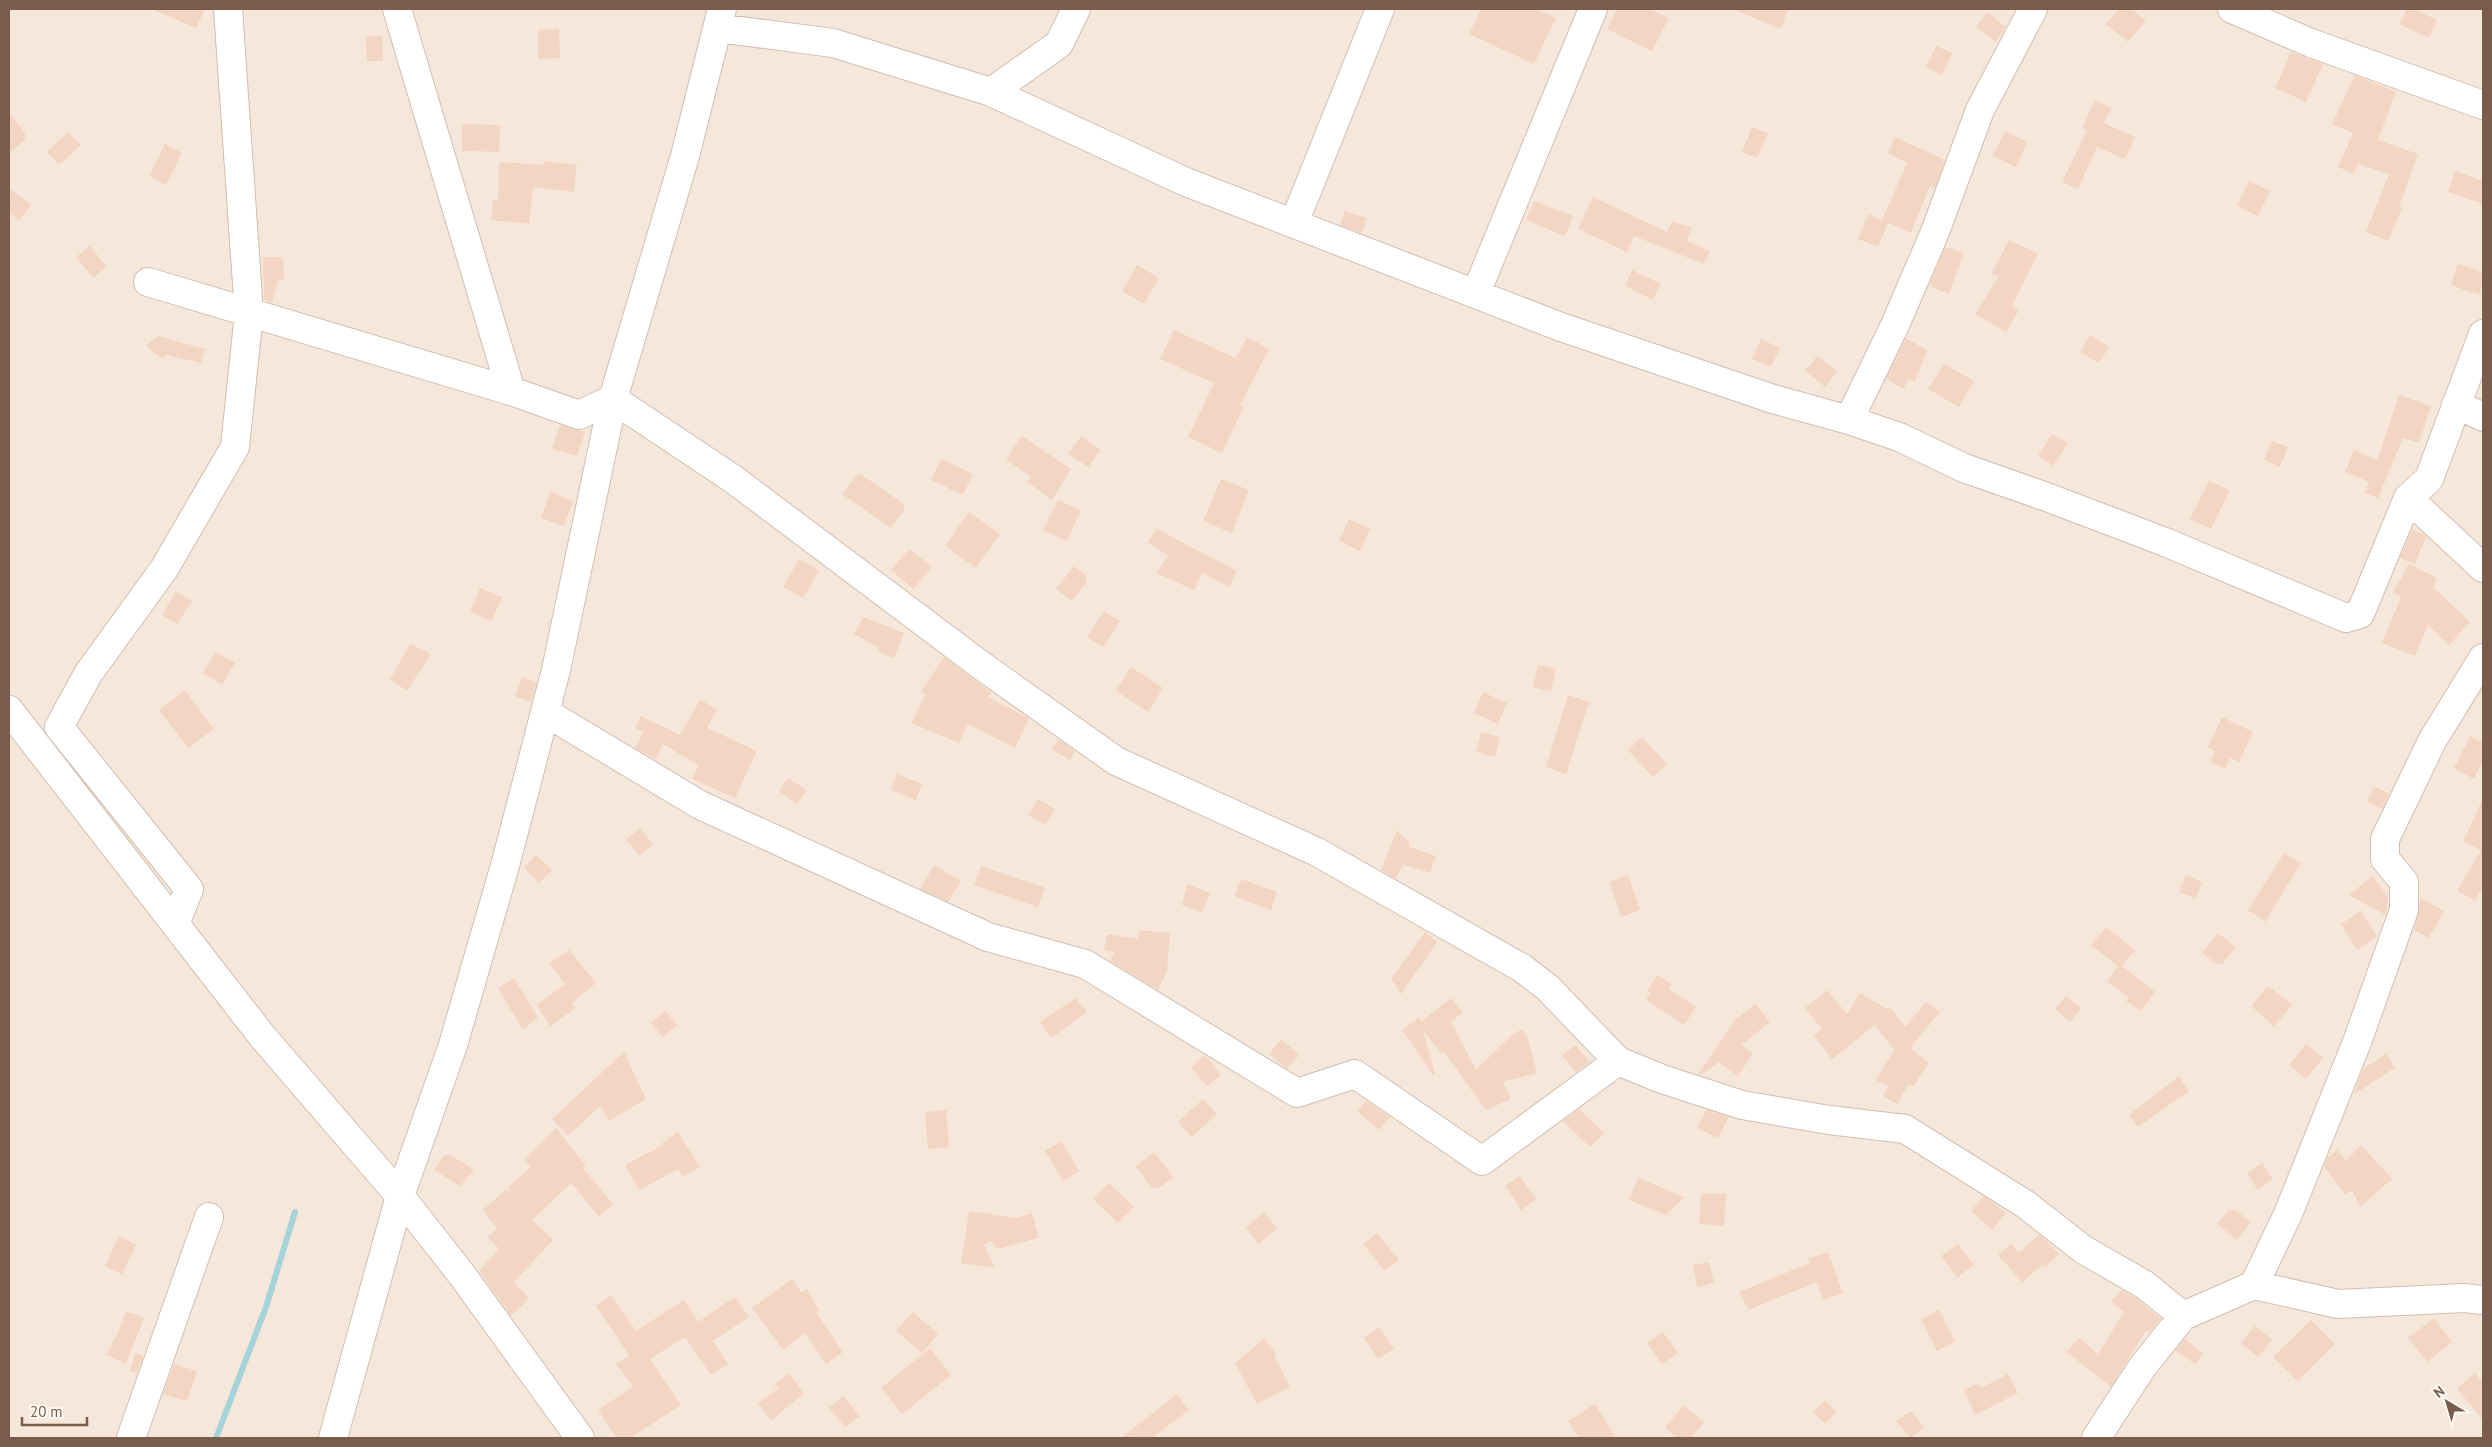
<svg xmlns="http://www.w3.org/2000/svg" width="2492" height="1447" font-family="'PT Sans',sans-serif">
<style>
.residential{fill:#f5e8da}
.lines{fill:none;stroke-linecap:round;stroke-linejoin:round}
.stream{stroke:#a5d3da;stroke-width:6}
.building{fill:#f3d5c3}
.minor-casing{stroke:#d1beb0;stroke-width:30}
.minor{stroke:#fff;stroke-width:28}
</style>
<rect width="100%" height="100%" fill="#fdf6ec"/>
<path class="residential" d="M9,9H2483V1438H9Z"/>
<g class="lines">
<path class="stream" d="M216,1438L266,1307L295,1212"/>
</g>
<path class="building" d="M152,9H205L196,28Z
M1481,9H1535L1556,18L1534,64L1469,34Z
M1617,9H1650L1669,18L1652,51L1607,29Z
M1732,9H1788L1781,29Z
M2119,9H2132L2146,21L2128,42L2106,24Z
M2407,9H2414L2437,20L2429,38L2399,24Z
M1987,12L2006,27L1996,42L1976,27Z
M559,29L560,58L538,59V30Z
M366,36H382L383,61H367Z
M1936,46L1952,53L1942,75L1926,67Z
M2291,52L2323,64L2306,102L2275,88Z
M2355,75L2396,92L2378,140L2418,154L2399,207L2402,208L2388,241L2366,232L2389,174L2358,164L2354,174L2338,167L2353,133L2332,124Z
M2095,100L2111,108L2104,123L2135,137L2125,159L2097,147L2078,189L2062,182L2087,130L2082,128Z
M9,112L25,133V140L9,153Z
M462,124L500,125L499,152L462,151Z
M1752,127L1768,133L1757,158L1742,152Z
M2005,131L2027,142L2016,167L1993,156Z
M68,132L81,145L59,165L47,152Z
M1895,137L1945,160L1935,188L1930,186L1911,233L1888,223L1878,247L1858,239L1868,214L1882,220L1907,163L1888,153Z
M165,144L182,153L166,185L149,176Z
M544,161L577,165L574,192L533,187L529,224L491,220L493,200H498L499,162L544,165Z
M2455,171L2483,181V204L2448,192Z
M2249,181L2270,191L2258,216L2237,206Z
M9,188L31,205L19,221L9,212Z
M1593,197L1667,232L1672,221L1692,228L1687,241L1710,251L1704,264L1634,236L1627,252L1578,229Z
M1534,201L1573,216L1565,236L1526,220Z
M1345,211L1367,218L1362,233L1340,225Z
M2009,240L2038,254L2012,306L2019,310L2006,332L1975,314L1999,276L1991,274Z
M90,246L107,267L93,278L76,257Z
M1945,247L1964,253L1949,294L1929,286Z
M263,257H283L284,280H278L272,303L264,300Z
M2458,264L2483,272V282L2479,295L2451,285Z
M1137,265L1159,278L1144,304L1122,291Z
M1632,270L1661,284L1653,300L1625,286Z
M1174,330L1236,358L1247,337L1269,349L1240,405L1244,406L1222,453L1188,437L1214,383L1160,359Z
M2090,335L2109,347L2099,363L2080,352Z
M158,336L205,349L201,363L166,355L163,359L146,346Z
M1906,338L1927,350L1915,382L1909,379L1903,389L1886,378Z
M1761,339L1780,348L1771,367L1752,359Z
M1817,356L1837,371L1825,387L1805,371Z
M1944,364L1974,381L1959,407L1928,389Z
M2399,395L2431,406L2419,443L2403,438L2378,498L2365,493L2369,482L2345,472L2354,450L2377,460Z
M560,425L585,432L577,456L552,449Z
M2052,434L2068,443L2053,466L2038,456Z
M1022,436L1071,469L1052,500L1027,482L1031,477L1006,459Z
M1081,436L1101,450L1088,467L1068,454Z
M2272,441L2288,447L2280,467L2264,460Z
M941,459L973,474L963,495L931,480Z
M859,473L904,504V510L891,528L842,494Z
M1221,479L1249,490L1232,533L1203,521Z
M2209,481L2230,490L2211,529L2190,519Z
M550,492L573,501L564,526L541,518Z
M1058,500L1081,510L1067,541L1043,530Z
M969,512L1000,534L976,568L945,546Z
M1349,519L1370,529L1360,551L1339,541Z
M1157,529L1237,571L1229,587L1202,573L1194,590L1156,573L1168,556L1148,542Z
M2412,530L2426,536L2415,564L2400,558Z
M909,549L932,567L913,589L891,570Z
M799,559L819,570L804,598L783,587Z
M2409,564L2437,578L2433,587L2470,622L2449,645L2428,625L2415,656L2382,643L2401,597L2393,592Z
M1074,566L1086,576V583L1072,601L1056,589Z
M480,588L502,597L492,621L470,612Z
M176,591L192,601L177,624L162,615Z
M1104,611L1120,621L1103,647L1087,637Z
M863,617L904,633L894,658L878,652L879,648L854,634Z
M410,644L431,654L407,691L390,679Z
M215,652L235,663L222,685L203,673Z
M944,657L992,693L987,697L1029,718L1015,748L968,724L959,743L912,723L925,694L921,692Z
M1538,665L1556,669L1551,691L1533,687Z
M1131,667L1163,688L1148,712L1116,691Z
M522,677L537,683L531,702L515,696Z
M185,690L214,729L188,748L159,710Z
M1483,692L1507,703L1498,724L1474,713Z
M1568,695L1589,702L1566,774L1546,767Z
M700,700L717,709L707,728L757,751L735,798L692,779L698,765L663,744L656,759L635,748L643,732L635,728L641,716L680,735Z
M2222,717L2253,732L2239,762L2230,758L2225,769L2210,762L2215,751L2208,747Z
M1481,732L1500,737L1495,757L1476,752Z
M2470,736L2483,743V760L2474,779L2454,768Z
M1642,737L1667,764L1653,777L1628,750Z
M1058,739L1075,751L1070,760L1052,750Z
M897,774L922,784L916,800L891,790Z
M788,778L807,790L797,804L779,791Z
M2374,786L2389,794L2382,809L2367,802Z
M2483,798V887L2475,901L2457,891L2481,850L2463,842Z
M1038,799L1055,809L1045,825L1028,815Z
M640,828L653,844L640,856L626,840Z
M1397,830L1410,843L1409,847L1436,856L1430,873L1403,864L1396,879L1381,870Z
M2284,853L2301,863L2265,922L2248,910Z
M536,855L552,870L539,883L524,868Z
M934,865L961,881L948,902L920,889Z
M981,866L1045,888L1038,907L974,885Z
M1628,875L1640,910L1621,917L1609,882Z
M2186,875L2202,882L2196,898L2179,892Z
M2372,876L2388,896L2386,915L2349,895Z
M1241,879L1277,892L1271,910L1234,896Z
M1187,884L1210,893L1202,912L1182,905Z
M2421,898L2444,911L2429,938L2414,930Z
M2361,911L2377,937L2357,950L2341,924Z
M2106,927L2135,950L2122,966L2155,992L2141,1011L2126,1001L2129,997L2107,982L2118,966L2091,945Z
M1139,930L1170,933L1167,971L1158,990L1110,961L1114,952L1104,950L1107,934L1138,939Z
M1425,932L1437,942L1401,994L1391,979Z
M2218,933L2236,947L2222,964H2216L2202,953Z
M569,950L596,983L572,1003L576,1008L550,1026L537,1005L565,984L549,963Z
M1657,975L1671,984L1669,989L1696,1007L1684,1025L1646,1000L1650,993L1647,991Z
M514,978L538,1017L523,1030L498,988Z
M2268,986L2292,1005L2274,1026L2251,1006Z
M1827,990L1847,1014L1860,993L1887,1009L1890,1007L1905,1027L1926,1002L1940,1012L1910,1048L1929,1063L1913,1087L1909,1084L1897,1104L1883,1096L1888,1086L1876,1080L1894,1050L1875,1025L1832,1059L1814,1036L1822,1029L1805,1008Z
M2066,996L2081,1008L2070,1022L2055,1009Z
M1076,998L1087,1012L1051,1038L1040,1022Z
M1451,998L1463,1012L1451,1022L1476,1070L1512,1035L1522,1029L1528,1038L1537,1073L1503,1082L1511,1099L1486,1110L1444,1052L1441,1053L1423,1030L1435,1074L1433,1075L1402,1030L1420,1017L1421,1022Z
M1756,1004L1770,1022L1741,1045L1753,1053L1738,1076L1719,1062L1701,1075L1699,1073L1735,1020Z
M665,1011L677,1025L663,1037L651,1023Z
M1281,1039L1299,1055L1287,1069L1269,1054Z
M2306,1044L2323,1058L2306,1079L2289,1065Z
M1575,1045L1590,1062L1576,1072L1562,1056Z
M624,1052L646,1099L609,1121L600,1106L568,1136L552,1119Z
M2386,1054L2395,1068L2354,1094L2363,1069Z
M1205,1055L1221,1075L1207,1086L1191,1067Z
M2179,1076L2189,1091L2138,1127L2129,1115Z
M1203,1099L1217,1114L1192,1137L1178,1122Z
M1366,1101L1390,1117L1379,1130L1357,1111Z
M1579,1109L1604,1133L1590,1147L1563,1121Z
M946,1110L949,1147L928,1149L925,1112Z
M1706,1110L1729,1117L1718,1138L1697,1128Z
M556,1128L586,1166L583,1168L613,1204L599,1217L571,1183L532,1220L553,1240L514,1282L529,1298L511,1316L479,1271L499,1249L488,1237L497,1229L483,1210L506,1189L513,1194L508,1187L531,1167L524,1160Z
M678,1132L700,1167L683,1177L678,1169L639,1190L625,1165L663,1145L662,1143Z
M1061,1141L1079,1171L1063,1181L1045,1151Z
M2361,1145L2392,1179L2360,1207L2352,1190L2346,1195L2324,1167L2328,1157L2337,1150L2346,1161Z
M1154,1152L1173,1177L1159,1188H1152L1136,1166Z
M444,1155H451L474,1170L460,1186L434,1170Z
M2262,1163L2273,1179L2258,1190L2247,1173Z
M1520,1176L1536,1199L1521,1210L1505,1186Z
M1638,1178L1684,1197L1666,1215L1629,1200Z
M1109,1183L1134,1207L1118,1223L1093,1199Z
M1701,1193L1726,1194L1724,1226L1699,1224Z
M1984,1196L2006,1213L1992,1230L1971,1211Z
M2229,1210H2235L2251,1222L2237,1240L2217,1224Z
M969,1211L1017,1218L1032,1213L1039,1238L997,1249L991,1241L984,1245L995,1268L961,1263Z
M1264,1212L1277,1228L1259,1244L1246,1228Z
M1377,1233L1399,1260L1384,1271L1363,1244Z
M2039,1234L2059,1254L2045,1267L2043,1265L2022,1282L1998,1255L2011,1244L2019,1253Z
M119,1236L136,1245L122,1274L105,1266Z
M1958,1244L1974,1265L1957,1278L1941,1256Z
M1828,1252L1843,1293L1823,1300L1817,1282L1748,1310L1739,1292L1810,1263L1808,1259Z
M1709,1262L1714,1283L1697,1287L1693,1265Z
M792,1279L801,1292L807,1289L819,1310L816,1312L843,1352L826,1364L805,1333L783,1350L752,1308Z
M2122,1290L2136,1298L2161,1319L2150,1332L2146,1330L2111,1387L2067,1352L2079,1338L2098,1354L2124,1312L2111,1301Z
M611,1295L636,1331L684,1300L698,1322L735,1297L749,1317L713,1341L728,1364L711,1375L685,1337L650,1359L681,1405L630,1438H617L598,1410L633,1387L616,1364L629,1355L596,1306Z
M1939,1310L1955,1342L1937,1351L1921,1319Z
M126,1311L144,1318L126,1364L107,1355L115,1337L116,1338Z
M913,1312L938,1334L922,1353L896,1331Z
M2434,1318L2452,1342L2427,1362L2408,1338Z
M2311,1320L2335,1344L2298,1381L2273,1357Z
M2255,1326L2272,1340L2258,1357L2241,1343Z
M1379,1327L1394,1349L1378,1359L1364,1338Z
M1663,1332L1678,1353L1662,1364L1647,1343Z
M1264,1339L1276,1353L1274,1355L1290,1387L1257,1404L1235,1363Z
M2185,1339L2203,1354L2195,1364L2175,1350Z
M930,1348L951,1375L902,1414L881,1388Z
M135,1353L143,1356L137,1373L130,1371Z
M174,1364L197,1371L187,1401L163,1394Z
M789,1373L804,1393L771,1421L758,1403L779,1388L775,1384Z
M2475,1373L2483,1383V1420L2457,1389Z
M2008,1374L2018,1393L1975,1415L1964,1390L1979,1383L1981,1388Z
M1177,1394L1189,1410L1152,1438H1121Z
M843,1396L860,1416L845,1427L829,1408Z
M1825,1400L1836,1412L1825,1424L1813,1412Z
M1595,1404L1616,1438H1579L1568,1421Z
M1683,1405L1704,1422L1691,1438H1678L1665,1428Z
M1911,1411L1924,1427L1911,1438L1896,1421Z"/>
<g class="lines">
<g class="minor-casing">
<path id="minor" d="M397,9L511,391
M2232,9L2311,43L2483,105
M718,28L833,43L991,92L1186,182L1561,327L1773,399L1849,420L1899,437L1964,468L2044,496L2165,542L2346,618L2360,614L2408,498L2429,479L2483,334
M991,92L1059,44L1076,9
M1294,223L1380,9
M148,282L511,391L579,415L613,399L733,479L982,666L1116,761L1317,852L1522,968L1548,988L1618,1061L1662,1079L1742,1105L1829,1120L1905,1129L2025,1204L2084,1250L2145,1285L2183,1316
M1476,293L1593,9
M2456,404L2483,417
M1849,420L1895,325L1935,232L1980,110L2033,9
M2408,498L2483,568
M9,710L262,1036L400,1196L462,1275L580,1438
M545,712L700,805L988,937L1085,964L1297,1093L1355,1074L1482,1161L1618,1061
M175,924L189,889L59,727L88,674L164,569L235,447L249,313L228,9
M2254,1285L2338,1304L2464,1298L2483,1300
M131,1438L209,1217
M333,1438L400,1196L453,1045L506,862L556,670L613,399L685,156L722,9
M2096,1438L2143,1366L2183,1316L2254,1285L2288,1214L2357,1042L2404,910V882L2385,859V839L2432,741L2483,658"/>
</g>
<use href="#minor" class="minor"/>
</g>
<rect width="2492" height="1447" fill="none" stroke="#7a5c4d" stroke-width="20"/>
<g transform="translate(2447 1402) rotate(322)" stroke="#fffaf3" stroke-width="4" paint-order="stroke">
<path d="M0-4L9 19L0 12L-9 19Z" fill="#7a5c4d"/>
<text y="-8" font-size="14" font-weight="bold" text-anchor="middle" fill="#7a5c4d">N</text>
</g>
<path d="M22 1417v8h65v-8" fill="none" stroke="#7a5c4d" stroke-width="2.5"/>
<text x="30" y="1417" font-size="15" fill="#7a5c4d" stroke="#fffaf3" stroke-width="4" paint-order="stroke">20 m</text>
</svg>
